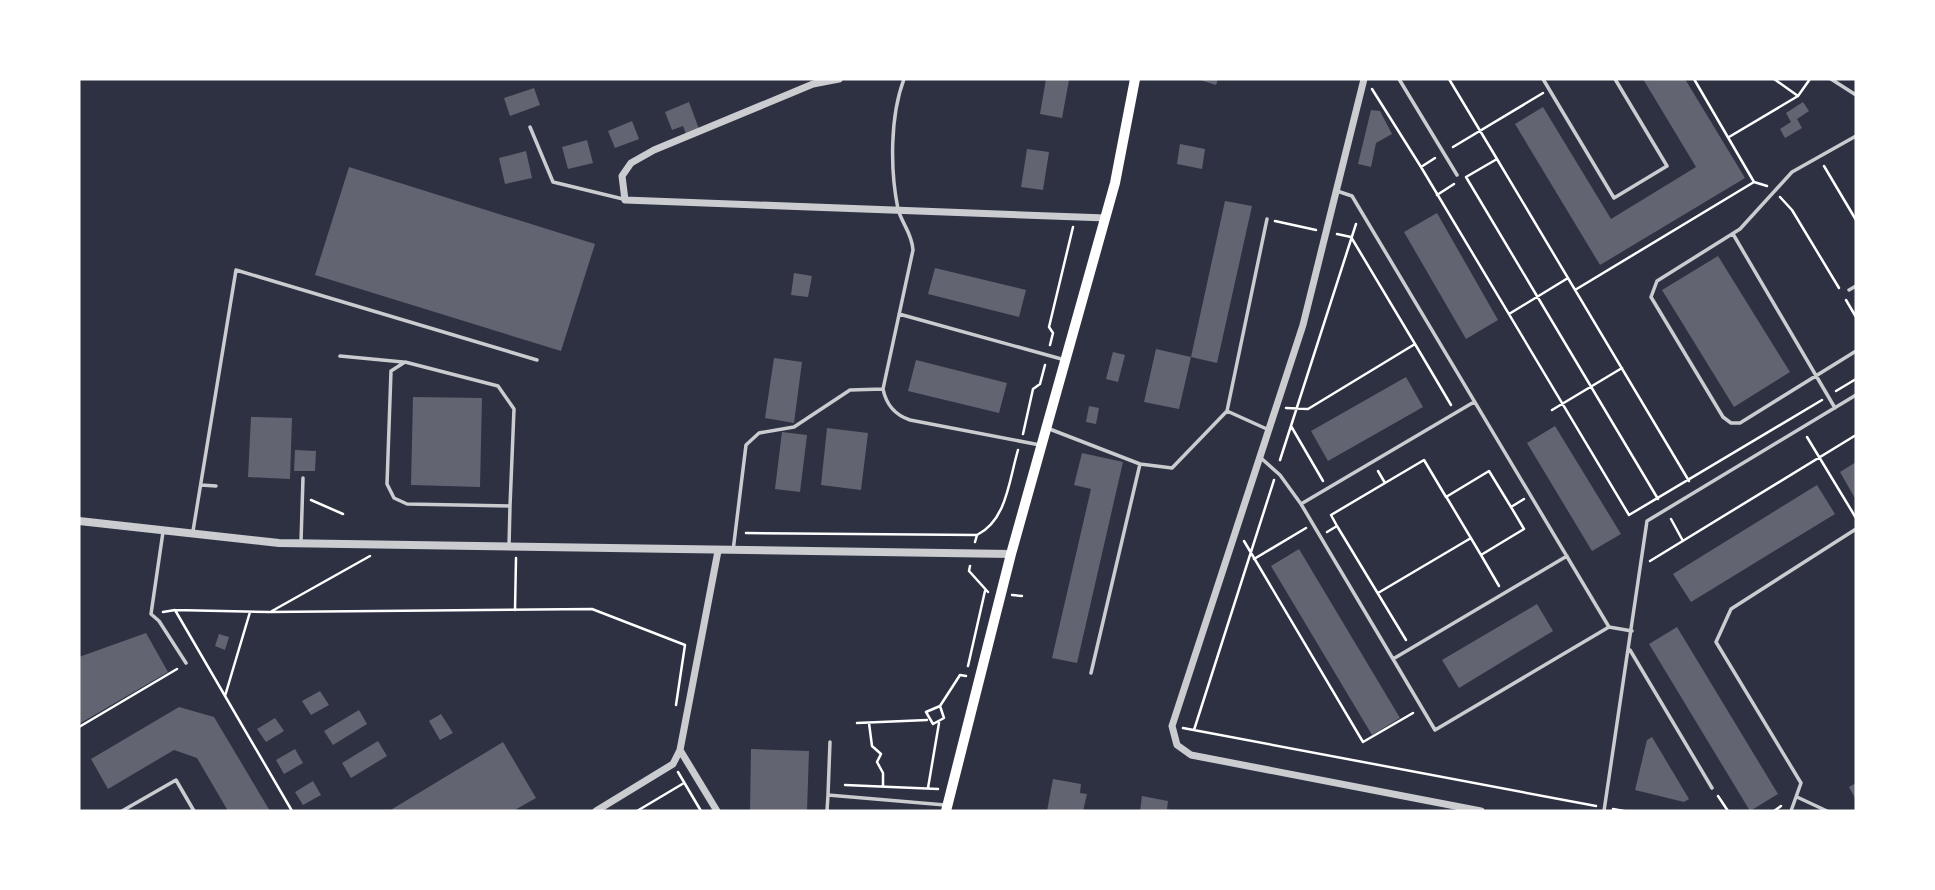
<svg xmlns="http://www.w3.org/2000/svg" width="1935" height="890" font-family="Roboto,sans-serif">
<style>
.building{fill:#626471}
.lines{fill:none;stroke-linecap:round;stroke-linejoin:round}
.path{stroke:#fff;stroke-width:2.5}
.service{stroke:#caccd0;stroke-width:3.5}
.minor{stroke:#caccd0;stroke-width:7}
.tertiary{stroke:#caccd0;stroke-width:8}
.secondary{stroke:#fff;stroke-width:10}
</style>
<rect width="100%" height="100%" fill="#2d3142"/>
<path class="building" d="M1046,79L1069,80L1062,118L1040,114Z
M1197,79H1218L1216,85Z
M1643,79H1685L1745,178L1600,265L1515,124L1543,107L1611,219L1696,167Z
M534,88L540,105L510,116L504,98Z
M689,102L699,129L686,134L683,126L672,130L665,112Z
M1803,102L1809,111L1797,119L1802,128L1785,138L1780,129L1791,122L1786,113Z
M1371,110L1380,111L1392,134L1376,143L1371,167L1358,164Z
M632,121L639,139L615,148L608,131Z
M587,140L593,163L568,169L562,147Z
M1180,144L1205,149L1202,169L1177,164Z
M1027,149L1049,152L1043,190L1021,187Z
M526,151L532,178L505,184L499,158Z
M349,167L595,244L561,351L315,275Z
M1225,201L1252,206L1217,363L1191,357Z
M1437,213L1498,320L1466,339L1404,232Z
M1718,256L1790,372L1734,407L1662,290Z
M935,268L1026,290L1019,317L928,294Z
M794,273L812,276L808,297L791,295Z
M1156,349L1191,357L1179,409L1144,402Z
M1113,352L1125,355L1118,382L1106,379Z
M774,358L802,362L794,423L765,418Z
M916,360L1007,383L999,413L908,391Z
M1406,377L1423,407L1328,461L1311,431Z
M413,397L482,398L480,487L411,485Z
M1089,406L1099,408L1096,424L1086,422Z
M251,417L292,418L290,479L248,477Z
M1555,426L1621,534L1592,551L1527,443Z
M827,428L868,433L861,490L821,485Z
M782,432L807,435L800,492L775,489Z
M295,450L316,451L315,471H294Z
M1082,453L1123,462L1077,663L1052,658L1091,489L1074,485Z
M1856,462V500L1840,472Z
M1817,485L1835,514L1691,602L1673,574Z
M1299,549L1400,718L1372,735L1271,566Z
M1537,604L1553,631L1459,688L1442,660Z
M1677,627L1778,794L1750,811L1649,644Z
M146,633L168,672L79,724V657Z
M219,634L229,637L225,650L215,646Z
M320,691L329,705L311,715L302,701Z
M179,707L214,717L270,811H228L197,758L174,750L108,789L91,759Z
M359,710L367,724L333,745L324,731Z
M441,714L453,733L440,740L429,721Z
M275,718L284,731L266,742L257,729Z
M1652,737L1689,799L1684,802L1635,790L1647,740Z
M378,741L387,756L351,778L342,763Z
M503,742L536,798L513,811H389Z
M295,749L303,763L284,774L276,760Z
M751,749L809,751L807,811H750Z
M1053,779L1081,784L1080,793L1087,794L1083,811H1047Z
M313,781L321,795L303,805L295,792Z
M1856,783V800L1849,787Z
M1142,796L1168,801L1167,809L1175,811H1140Z"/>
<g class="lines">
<path class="path" d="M1449,79L1497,159L1466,177L1658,499
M1694,79L1754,182L1767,186
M1774,79L1798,96L1810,79
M1372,89L1421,167L1435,158
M1729,137L1798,96
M1453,147L1543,93
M1497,159L1689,481
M1824,166L1856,220
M1421,167L1629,515L1822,400
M1437,195L1454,184
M1780,197L1792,210L1839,288
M1275,221L1316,230
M1575,290L1754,182
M1846,300L1856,317
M1509,314L1568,278
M1415,344L1451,405
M1050,345L1053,333L1049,327L1073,227
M1836,391L1856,379
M1286,408L1308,409L1415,344L1351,237L1337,234
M1552,410L1622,368
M1291,426L1323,481
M1023,434L1033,389L1040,384L1045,365
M1807,437L1856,518
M1280,460L1356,224
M1378,471L1385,483L1424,460L1446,497L1489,471L1511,507L1524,499
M1447,498L1481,555
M311,500L343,514
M1671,519L1683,541
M1337,526L1406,640
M1327,532L1337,526L1331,515L1385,483
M746,533L977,535
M1244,541L1363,742L1413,713
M975,542L977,535C1007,520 1009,480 1018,450
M1254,559L1306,528
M1650,561L1856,435
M970,566L969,571L988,592
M1499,586L1481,555L1524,529L1511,507
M1378,593L1471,538
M1012,595L1022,596
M175,610L269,612L592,609L685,645L676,705
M515,610L516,558
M272,611L370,556
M163,612L175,610L292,811
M968,666L985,591
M225,696L250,612
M940,706L926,712L933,724L944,718L940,706L960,675L966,676
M857,723L927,720
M869,723L872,746L881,754L877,762L883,773V786
M79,727L177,669
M1183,728L1596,806
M1194,730L1274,480
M678,772L701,811
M845,785L938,789
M928,788L939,723
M1718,796L1728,811
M1613,809L1624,811
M637,811L684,783
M1774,811L1781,806"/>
<path class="service" d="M904,79C890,116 890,170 898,209C902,224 912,233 913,250L883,389C886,404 895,415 910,420L1040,445
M1399,79L1457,175
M1543,79L1614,198L1667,166L1615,79
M1831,79L1856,95
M530,127L553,182L623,199
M1856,136L1792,172L1740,229L1657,281L1651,297L1723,417L1731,423H1740L1856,351
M1337,191L1352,196L1609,627
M1733,234L1835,408
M1849,290L1856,286
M899,314L1065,360
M340,356L403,362
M405,362L498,386L514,409L510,506L407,504L394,498L387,484L391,371Z
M1227,411L1269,430
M1047,428L1140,464L1172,468L1227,411L1267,219
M1261,458L1280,475L1301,504L1393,659L1567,556
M201,485L216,486
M1301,504L1474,402
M193,531L236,270L537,360
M163,532L151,614L159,621L186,663
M301,542L303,478
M509,546L510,506
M733,551L746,445L759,433L794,427L850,390L883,389
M1630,650L1712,788
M1393,659L1435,730L1609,627L1632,631
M1091,673L1140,464
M828,795L830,742
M1797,797L1827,811
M122,811L176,780L194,811
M827,811L828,795L945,805
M1604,811L1647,521L1856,395
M1791,811L1801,783L1716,642L1731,609L1856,529"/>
<path class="minor" d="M839,79L813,84L654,150L631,163L622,176L625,200L1106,218
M1364,79L1303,325L1172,726L1177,745L1191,755L1481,811
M680,750L717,811
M596,811L673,764L680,750L718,551"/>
<path class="tertiary" d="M79,521L279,543L1011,554"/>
<path class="secondary" d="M946,811L1011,554L1115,183L1135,79"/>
</g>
<rect width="1935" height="890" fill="none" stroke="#ffffff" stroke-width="161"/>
</svg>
